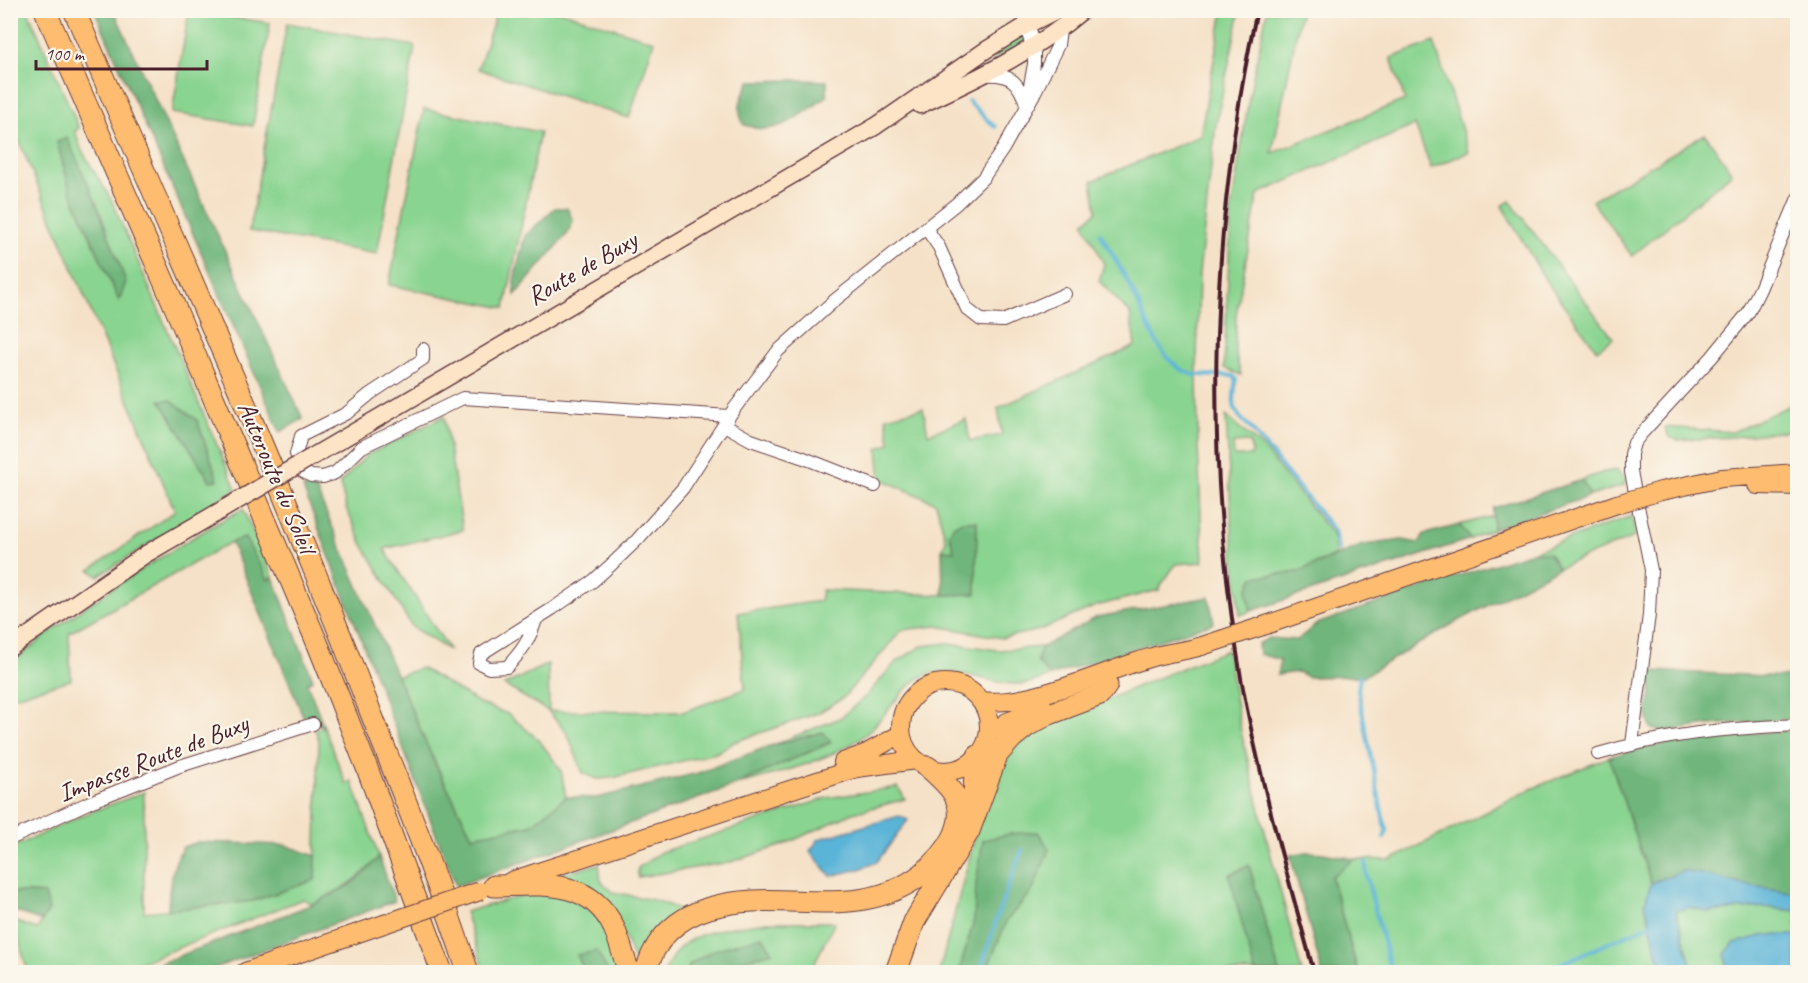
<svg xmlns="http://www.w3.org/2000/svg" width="1808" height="983" font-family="Caveat,sans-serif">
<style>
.green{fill:#8ad491;stroke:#6a7a5e;stroke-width:1.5;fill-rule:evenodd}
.forest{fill:#6fb67b;stroke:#5c6a53;stroke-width:1.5}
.water{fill:#5ab4d7;stroke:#526a81;stroke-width:1.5}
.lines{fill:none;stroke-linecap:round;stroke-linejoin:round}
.stream{stroke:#5ab4d7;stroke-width:4}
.minor-casing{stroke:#643c42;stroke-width:14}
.tertiary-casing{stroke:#643c42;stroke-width:17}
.secondary-casing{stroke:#643c42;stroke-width:19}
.primary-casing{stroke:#643c42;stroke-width:20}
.motorway-casing{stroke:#643c42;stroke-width:23}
.minor{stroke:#fff;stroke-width:12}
.tertiary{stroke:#fff;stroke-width:15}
.secondary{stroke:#fee4c6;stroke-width:16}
.primary{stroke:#fdbc70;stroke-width:18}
.motorway{stroke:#fdbc70;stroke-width:21}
.rail{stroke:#4a1f2b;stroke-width:4}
.secondary-bridge-casing{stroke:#643c42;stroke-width:19;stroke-linecap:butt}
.primary-bridge-casing{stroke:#643c42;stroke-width:20;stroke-linecap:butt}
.secondary-bridge{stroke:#fee4c6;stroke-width:16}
.primary-bridge{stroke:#fdbc70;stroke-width:18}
.labels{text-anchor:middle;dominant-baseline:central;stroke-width:4.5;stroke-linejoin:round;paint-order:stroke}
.street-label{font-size:26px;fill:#4a1f2b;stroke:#fbf7ec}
</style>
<rect width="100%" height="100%" fill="#fbf7ec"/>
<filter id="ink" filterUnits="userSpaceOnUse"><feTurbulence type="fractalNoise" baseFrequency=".0167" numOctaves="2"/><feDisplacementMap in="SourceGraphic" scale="12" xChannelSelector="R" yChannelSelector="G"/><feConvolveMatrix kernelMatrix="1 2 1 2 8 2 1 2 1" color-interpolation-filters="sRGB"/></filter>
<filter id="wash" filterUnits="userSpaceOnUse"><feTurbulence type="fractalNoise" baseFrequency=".008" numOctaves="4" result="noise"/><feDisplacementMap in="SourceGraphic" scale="24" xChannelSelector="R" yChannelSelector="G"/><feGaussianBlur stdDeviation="1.35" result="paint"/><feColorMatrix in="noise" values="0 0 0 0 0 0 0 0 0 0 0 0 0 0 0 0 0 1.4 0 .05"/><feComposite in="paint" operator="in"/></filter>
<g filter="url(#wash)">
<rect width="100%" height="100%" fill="#f5e1c7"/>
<path class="green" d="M10,11H28L79,128L75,131L81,149L111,199L236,489L98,576L90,570L175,511L11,122Z
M189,11L270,23L253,126L172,113Z
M497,11H560L654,41L629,118L478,69Z
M1223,11H1240L1216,124L1199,273L1197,361L1198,445L1203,562L1176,564L1161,585L1159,590L1096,606L1040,630L1002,638L937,626L902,630L843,698L818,713L734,742L716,753L612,778L597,779L583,773L567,733L548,711L504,685L548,664L549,711L683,712L745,689L738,613L820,601L822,590L943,595L976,594L954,551L942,550L946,541L936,503L881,479L878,449L890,443L886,417L923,408L928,434L966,419L970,441L1002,435L998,408L1135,346L1130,313L1099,281L1104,264L1084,223L1097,211L1092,181L1200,136Z
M1267,11H1301L1272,153L1405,100L1391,58L1434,42L1469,152L1431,168L1415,125L1258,194L1236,315L1235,352L1241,375L1224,368L1231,210L1250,92Z
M287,23L415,46L377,254L249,231Z
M1020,35L1024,36L1026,41L1024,43L980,65Z
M424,109L540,132L505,308L389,285Z
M1705,134L1732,173L1632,256L1592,201Z
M1510,201L1613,338L1597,350L1546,281L1502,206Z
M1797,402V430L1732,437L1677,440L1669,437L1665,427L1733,432Z
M444,416L463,530L384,549L450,651L412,627L363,545L346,508L340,483L367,455Z
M1226,416L1263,448L1332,534L1336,555L1297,572L1254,577L1247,590L1251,611L1240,615L1232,533ZM1249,442L1252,451L1251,456H1234L1233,443Z
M1617,470L1625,478V485L1590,496L1582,480L1604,472Z
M243,509L273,577L269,581L245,539L231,542L69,633L71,680L11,697V664C53,627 101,595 149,565C180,545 211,526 243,509Z
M1493,516V529L1470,539L1459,525Z
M1632,516L1636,536L1558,568L1549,553L1532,552Z
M948,643L998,650L1042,647L1037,661L1050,676C1040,680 1031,684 1020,684C989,686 955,664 925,675C902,684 884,722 861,738C823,763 776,773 733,786L830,743L823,732L768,747L840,718L866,696L896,662L922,646Z
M1227,650L1241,732L1270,852L1302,972H939L986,796L1013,749L1038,730L1138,686Z
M421,668L481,704L508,714L539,740L561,770L566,797L531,825L472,836L429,750L397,676Z
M324,727L346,784L352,781L379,857C357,882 342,889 313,904L303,899L116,972H11L10,971L27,969L13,921L37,929L49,910L44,894L11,892V848L83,815L144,792V912L253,901L315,880L319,740L315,729Z
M1609,757L1651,883L1645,904L1658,956L1669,972H1358L1331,877L1354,859L1391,860L1531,789Z
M898,787L905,799L853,813L783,845L731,862L638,877V868L661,852L827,798Z
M599,864L601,881L613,892L658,901L681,910L656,930L640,954L639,972L624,936L554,876Z
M548,892L569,895L603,920L622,972H485L465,912L517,897Z
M1690,907L1708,912L1764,907L1797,911V972H1693L1676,911Z
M768,922H835L810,972H664C668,966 671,958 676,952C693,929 741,926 768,922Z"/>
<path class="forest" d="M95,11H114L303,419L280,432Z
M800,80L827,81V96C810,109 786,129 763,129C757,129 750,126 744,125C735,107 741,99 750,81Z
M67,138L96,202L126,282L119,301L70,190L57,142Z
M555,208H567L573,221L568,233L515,295L514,280L525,236Z
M160,400H171L197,420L218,480L210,481Z
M1582,480L1590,496L1493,529V508Z
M315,487L436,766L472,836L531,825L566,797L597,798L698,773L767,747L823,732L831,742L733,786L456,886L303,488Z
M962,521H977L976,594L943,595L942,550L954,551L949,534L953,526Z
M1459,525L1470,539L1251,611L1247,590L1254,577L1297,572L1363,545L1402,540L1419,543L1425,534Z
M245,538L268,580L273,577L313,680L307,683L324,727L303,716L231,542Z
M1532,552L1549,553L1558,568L1449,626L1364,676L1308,677L1297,672L1277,675L1280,660L1259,654L1258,644L1269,638L1297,640L1317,624L1430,585Z
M1209,597L1214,623L1050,676L1037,661L1042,647L1097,617Z
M1650,671L1790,677L1797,676V719L1709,725L1662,732L1652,729C1642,709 1650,709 1651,691C1651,684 1650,678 1650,671Z
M1797,730V892H1791L1740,884L1707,875L1684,871L1651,883L1609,757C1670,738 1735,735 1797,730Z
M1038,832L1049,849L1033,890L1007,920L986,972H959L974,920L976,884L983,840L1009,834Z
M199,842L285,845L316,856L315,880L253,901L168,910C169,887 171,867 183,847Z
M1307,852L1323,853L1354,859L1331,877L1358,972H1322L1290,855Z
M379,857L395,901L204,972H138L313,904L348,886L363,874Z
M1249,865L1279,972H1255L1229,875Z
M10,892L45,894L49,910L42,921L11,910Z
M762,936L773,952L709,970L707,972H687L690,964L714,950Z
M597,951L608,972H585L577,955Z"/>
<path class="water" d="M899,816L908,820L877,862L860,869L831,876L810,851L819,839Z
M1684,871L1707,875L1740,884L1791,892H1797V911L1764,907L1708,912L1690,907L1676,911L1693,972H1669L1658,956L1645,903L1651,883Z
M1766,935H1797V972H1728L1725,954L1734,943Z"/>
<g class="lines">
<path class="stream" d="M968,101L995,127
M1100,233C1111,252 1122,270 1132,290C1145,316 1159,365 1192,374C1205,377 1220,374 1233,376L1236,379C1233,401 1230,411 1249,426L1334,531L1339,551
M1360,676L1358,690L1383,818L1387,830L1384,838
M1366,862V874L1391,972
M980,972L1000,908L1022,850
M1542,972L1654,923"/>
</g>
</g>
<g filter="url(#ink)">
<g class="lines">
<g class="minor-casing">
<path id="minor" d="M985,75C1012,73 1019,83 1027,106
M1028,96L1034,64V48
M926,228L939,247L967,309L981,320L1003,321L1065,294
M423,349V359L370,394L347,413L301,436L296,454L302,471L311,476L323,477L335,473L362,447L463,398L729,416
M724,425L751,440L804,458L875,486
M536,619C530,640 521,652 507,667L489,668L479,663L481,654L552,609L593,581L611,565L637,540L683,488L734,409L778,351L835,300L956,204L983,178L1003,149L1034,94L1058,45L1060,30
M1632,744L1649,615L1651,570L1631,472V454L1634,443L1642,433L1712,357L1748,313L1760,289L1798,198
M1598,754C1665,734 1727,728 1798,725
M10,839L90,802L180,766L313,724"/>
</g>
<g class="tertiary-casing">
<path id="tertiary" d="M1027,10V25L1034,48"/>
</g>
<g class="secondary-casing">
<path id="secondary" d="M920,105C977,79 1035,51 1083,10
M315,455L876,126L986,50L1027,25L1057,10
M10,648L146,554L215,514"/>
</g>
<g class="primary-casing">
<path id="primary" d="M1757,485L1798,486
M1661,491L1722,478L1798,473
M1263,626L1617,504
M901 727a44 44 0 1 1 88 0a44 44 0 1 1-88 0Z
M981,701C1030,708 1107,669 1156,656C1171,652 1186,651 1202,646
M989,734L1007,722L1044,708
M843,762L865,754L901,734
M511,881L857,768L916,760
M245,972L384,924"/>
</g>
<g class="motorway-casing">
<path id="motorway" d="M45,10L172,300L319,647L367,768L442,972
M74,10C175,242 278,473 369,708C403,795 439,883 468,972
M974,796L975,770L978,756
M494,886C541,885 590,877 614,928C620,942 624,958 629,972
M646,972C654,939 677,918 709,908C781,886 856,925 922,874C934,864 947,851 954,836C969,803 951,787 928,767
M896,972L914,922L969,831L997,755L1012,738L1027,726L1047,715L1100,695L1107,685"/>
</g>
<use href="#minor" class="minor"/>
<use href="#tertiary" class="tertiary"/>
<use href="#secondary" class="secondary"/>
<use href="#primary" class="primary"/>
<use href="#motorway" class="motorway"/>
<path class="rail" d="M1257,10C1209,229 1203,456 1241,678C1259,777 1287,875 1314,972"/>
<g class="secondary-bridge-casing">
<path id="secondary-bridge" d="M215,514L315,455"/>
</g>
<g class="primary-bridge-casing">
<path id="primary-bridge" d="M1617,504L1661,491
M1202,646L1263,626
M384,924L480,891"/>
</g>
<use href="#secondary-bridge" class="secondary-bridge"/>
<use href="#primary-bridge" class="primary-bridge"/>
</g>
</g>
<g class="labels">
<g class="street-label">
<text transform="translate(582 268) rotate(-30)">Route de Buxy</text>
<text transform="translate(277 477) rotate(67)">Autoroute du Soleil</text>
<text transform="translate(153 758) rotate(-21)">Impasse Route de Buxy</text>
</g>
</g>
<rect width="1808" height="983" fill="none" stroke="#fbf7ec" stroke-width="36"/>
<path d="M36 60v9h171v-9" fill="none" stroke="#4a1f2b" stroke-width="3"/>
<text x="45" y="60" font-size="18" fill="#4a1f2b" stroke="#fbf7ec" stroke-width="4.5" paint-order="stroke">100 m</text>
</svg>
